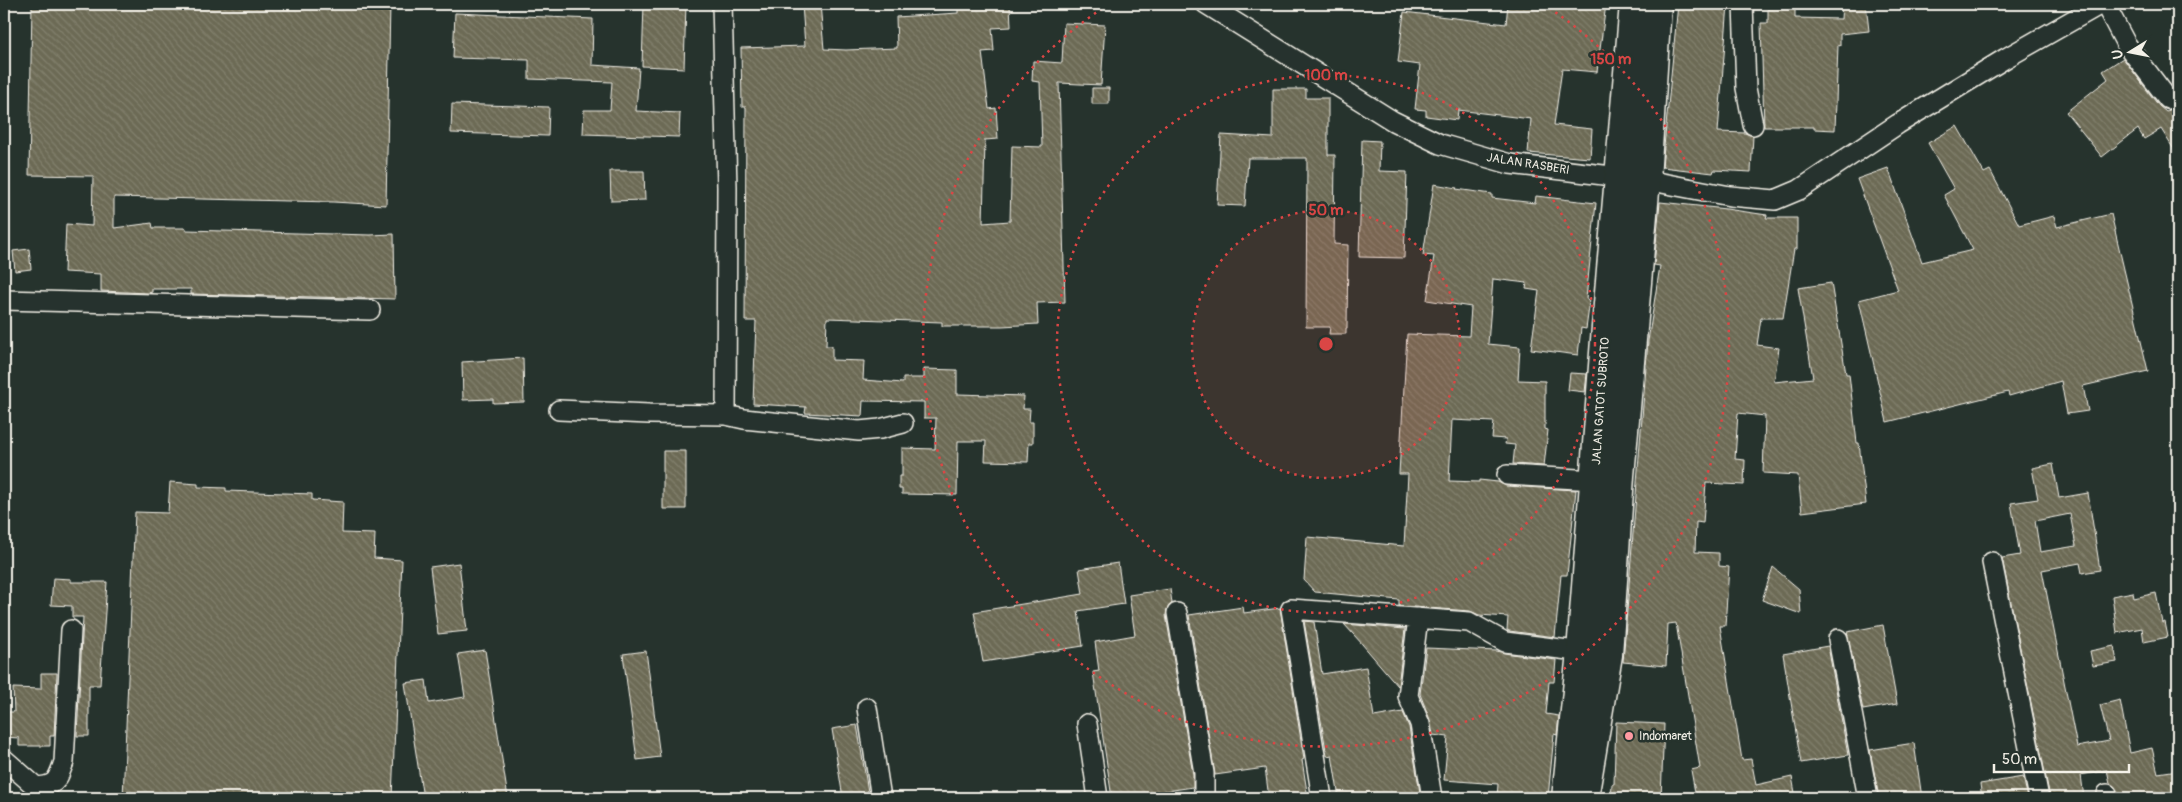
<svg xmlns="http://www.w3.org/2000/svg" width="2182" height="802" font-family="Pangolin,sans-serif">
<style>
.building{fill:url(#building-back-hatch);stroke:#f4f1e8;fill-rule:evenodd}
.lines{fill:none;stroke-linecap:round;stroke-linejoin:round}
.street-casing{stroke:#f4f1e8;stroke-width:22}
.secondary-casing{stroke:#f4f1e8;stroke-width:31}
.street{stroke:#26332d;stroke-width:19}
.secondary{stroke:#26332d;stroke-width:28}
.ring{fill:none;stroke:#da4645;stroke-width:2.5;stroke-dasharray:2.5 5}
.poi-dot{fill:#ff9aa2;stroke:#26332d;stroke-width:2}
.labels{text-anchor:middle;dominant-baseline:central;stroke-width:5;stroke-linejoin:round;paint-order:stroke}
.street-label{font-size:12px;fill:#f4f1e8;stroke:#26332d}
.poi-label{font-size:12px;fill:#f4f1e8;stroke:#26332d;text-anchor:start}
.centre{fill:#da4645;stroke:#26332d;stroke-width:2.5}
.ring-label{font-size:15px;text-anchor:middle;font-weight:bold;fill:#da4645;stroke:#26332d;stroke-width:5;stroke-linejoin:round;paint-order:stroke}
</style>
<defs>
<pattern id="building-back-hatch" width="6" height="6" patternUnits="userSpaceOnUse" patternTransform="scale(1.25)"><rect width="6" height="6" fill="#6c6a55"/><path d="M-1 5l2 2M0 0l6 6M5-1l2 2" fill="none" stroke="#82806d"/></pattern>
</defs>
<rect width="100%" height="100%" fill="#26332d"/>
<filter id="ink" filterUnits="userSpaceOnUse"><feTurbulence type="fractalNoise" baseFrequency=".02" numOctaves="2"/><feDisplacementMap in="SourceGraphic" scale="10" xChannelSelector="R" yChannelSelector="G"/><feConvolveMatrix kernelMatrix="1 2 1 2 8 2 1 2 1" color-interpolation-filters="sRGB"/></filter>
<g filter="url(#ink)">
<path class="building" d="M32,4H390L386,205L333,202L114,197V228L152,223L153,228H186V230L370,235L394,234L395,299L191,294V289H152V292L148,293L101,291V274L64,272L66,224L92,226L93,176L29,175Z
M644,4H686L684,68L642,66Z
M802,4H820L824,49L846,50L897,48L896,17L958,13V4H1010L1011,27L992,28L994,51L982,52L989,109L996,108L998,139L985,140L983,223L1010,221L1012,146L1042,147L1040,82L1032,81L1033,61L1062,63L1064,23L1105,25L1101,85L1059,83L1065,302L1037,303L1038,324L1002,326H942V322L827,318L826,346H832V360L864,361L863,380L903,383V378H924V369L957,370V394L1024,396L1023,409H1030L1029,422H1033V443H1029L1028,462L985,461L986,441H958L957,495L902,494V489H899V476H902V448L935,449L936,418H924V402L863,401L862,416L805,413L806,407L753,404L756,321H745L746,107H742L741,48L805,46Z
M1508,4H1606L1597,72L1562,69L1554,125L1592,129L1590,158L1528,153L1531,119L1458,110L1457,120L1426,116V110L1415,109L1420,65L1398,62L1404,12L1506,24Z
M1678,4H1728L1718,132L1745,133L1753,136L1751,172L1714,170L1713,173L1662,167Z
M1768,4H1795V18L1841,19L1842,4H1866L1869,31L1840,34V46L1838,45L1835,130L1814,129V127H1764L1761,23H1768Z
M455,13L593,19L592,65L639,68L636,111L680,113L679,137L583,134L584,110H610L612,82L529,79V60L453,58Z
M2123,58L2159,106L2166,112L2178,105V156L2161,129L2144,139L2138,129L2102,157L2066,112L2108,79L2103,71Z
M1092,88H1109V104H1092Z
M1273,89H1306V98H1328V155H1335L1334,244L1348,245L1347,328H1346V334H1329L1330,327H1306L1307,158H1248L1245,206L1217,205L1221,135L1273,138Z
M452,104L549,107L548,136L451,133Z
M1957,126L1984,173L1990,170L2019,225L2054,216L2057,227L2111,214L2148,371L2083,386L2088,411L2067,414L2061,381L2009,396L2008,392L1887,422L1859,300L1898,290L1857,179L1888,168L1922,262L1973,250L1944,195L1954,189L1928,143Z
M1362,140L1380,141L1379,171L1407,172L1404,258L1359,257Z
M610,171H644L645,200L611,201Z
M1434,184L1457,188L1456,189L1492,194V198L1535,203L1536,196L1596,203L1586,299L1590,300L1586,329L1581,328L1578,355L1531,349L1539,291L1526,289L1527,283L1493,279L1488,344L1520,347L1518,380L1545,381V429L1548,430L1544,466L1513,464L1515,445L1505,444L1506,439L1492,438L1494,422L1452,420L1449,481L1479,482V480L1498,482L1506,486L1576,490L1567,575H1561L1555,637L1509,631L1507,630L1508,617L1479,615L1470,611L1399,606V600L1315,592L1304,580L1307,537L1404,546L1408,474H1399L1407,334L1469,336L1471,307L1427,300L1434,256L1423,255Z
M1660,202L1726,209L1767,215L1766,218H1797V249H1794L1783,318H1761L1757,345L1779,348L1774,382L1813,378L1798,288L1831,283L1846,374H1849L1857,443H1859L1866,504L1802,512L1798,475L1763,473L1765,416L1738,413L1735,459L1745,460L1744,485L1706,483L1703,523L1696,522L1695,552L1719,553V566L1729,567L1725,626H1720L1742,760L1751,759L1756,785L1792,777L1796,798H1696L1691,770L1700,768L1676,623L1668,624L1666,666L1623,662L1648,341L1660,266L1654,265Z
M29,249L31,269L15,271L13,251Z
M523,358L524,402L493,403V399L463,400L462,362Z
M1570,373L1587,374L1585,392L1568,390Z
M663,451H686V509H663Z
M2053,464L2059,498L2088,493L2100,570L2082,573L2080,563L2042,570L2077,747L2109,741L2100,705L2120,700L2130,753L2152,748L2158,773L2178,770V798H2119L2115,787L2110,783L2107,770L2081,775L2084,798H2050L2002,558L2020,555L2011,503L2038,499L2032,468ZM2070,514L2076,546L2040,552L2035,521Z
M170,482L198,484V487L226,488V491L312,494V500L343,502L342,533L375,534L374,558L402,560L392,798H123L135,512L168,513Z
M459,563L467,631L438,634L430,567Z
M1118,563L1124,604L1078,611L1083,646L983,662L974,612L1083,594L1079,569Z
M1773,567L1799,589L1801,614L1762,600Z
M53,578L71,579V582H107L100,685H89V736H77L83,617H72V606L51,605Z
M1170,589L1172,603L1167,609L1166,615L1193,774V787L1153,793L1154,798H1112L1093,672L1099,671L1095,642L1135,635L1129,595Z
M2133,592L2134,598L2156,593L2162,623L2165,622L2168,637L2144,642L2142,628L2117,633L2112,596Z
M1243,607L1244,613L1280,608L1304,759L1302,760L1308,798H1269L1265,768L1215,775L1189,615Z
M1304,621L1314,622L1322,674L1366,667L1374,717L1403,712L1409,727L1421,798H1339L1332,755L1327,756Z
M1344,624L1405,629L1398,686L1362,644L1363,645Z
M1883,625L1897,704L1863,710L1847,632Z
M1828,646L1848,755L1801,763L1783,654Z
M2114,646L2117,662L2093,666L2090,651Z
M1426,648L1497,651L1504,653L1556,660L1554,682H1549L1546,714L1559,716L1557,735L1554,734L1548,798H1497L1498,784L1444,780L1448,737L1433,735L1430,720L1420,694Z
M485,650L508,798H423L405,683L426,680L429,703L465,697L458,654Z
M646,651L660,757L637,760L623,654Z
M41,673H57L54,736H50V746H19V738L4,737V712H14L13,688L41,689Z
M1616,722L1664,724L1661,798H1611L1612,784H1614Z
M857,725L869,798H843L832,729Z
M1914,743L1922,798H1879L1870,750Z
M2023,777L2028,798H1982L1980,784Z"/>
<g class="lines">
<g class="street-casing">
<path id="street" d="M722,4L727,187L726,415L744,419L859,431L880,429L903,423
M1206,4L1393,121L1440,144L1510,164L1646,180L1730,196L1775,200L1799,190L1898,124L2006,58L2101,4
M1743,4L1746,88L1753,125
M2105,4L2126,44L2168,99
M4,300L370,310
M559,410L649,414L726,415
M1507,475L1595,480
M1992,562L2039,798
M1177,613L1204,773V798
M1418,618L1408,696L1420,724L1432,798
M1838,639L1868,798
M867,708L881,798
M1087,724L1098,798
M4,759L36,787C57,786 57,780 64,762L71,630
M2107,794L2108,798
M1322,798L1291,609L1469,622L1505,642L1592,653"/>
</g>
<g class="secondary-casing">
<path id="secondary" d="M1566,798L1581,652L1606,327L1634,4
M1584,798L1608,655L1620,476L1646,180L1657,4"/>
</g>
<use href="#street" class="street"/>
<use href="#secondary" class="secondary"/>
</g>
</g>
<circle cx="1326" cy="344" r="134" fill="#da4645" fill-opacity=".12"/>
<g class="ring">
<circle cx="1326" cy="344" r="134"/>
<circle cx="1326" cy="344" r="269"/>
<path d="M1543 4A403 403 0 1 1 1109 4"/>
</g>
<circle class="poi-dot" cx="1629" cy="736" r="5"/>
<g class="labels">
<g class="street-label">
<text transform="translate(1528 164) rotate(9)">JALAN RASBERI</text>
<text transform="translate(1601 401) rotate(-86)">JALAN GATOT SUBROTO</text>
</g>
<g class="poi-label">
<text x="1639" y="736">Indomaret</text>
</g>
</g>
<circle cx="1326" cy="344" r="8" class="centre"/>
<g class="ring-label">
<text x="1611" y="64">150 m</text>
<text x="1326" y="80">100 m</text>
<text x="1326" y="215">50 m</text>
</g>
<rect width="2182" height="802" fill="none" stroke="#26332d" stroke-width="20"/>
<rect x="10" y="10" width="2162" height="782" fill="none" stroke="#f4f1e8" stroke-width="2" filter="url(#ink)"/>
<g transform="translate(2130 52) rotate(260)" stroke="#26332d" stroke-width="4" paint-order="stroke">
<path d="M0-4L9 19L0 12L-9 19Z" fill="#f4f1e8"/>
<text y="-8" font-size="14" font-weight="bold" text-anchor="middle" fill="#f4f1e8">U</text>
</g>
<path d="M1994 764v8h135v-8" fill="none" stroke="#f4f1e8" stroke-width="2.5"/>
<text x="2002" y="764" font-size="15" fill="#f4f1e8" stroke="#26332d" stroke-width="4" paint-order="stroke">50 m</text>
</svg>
